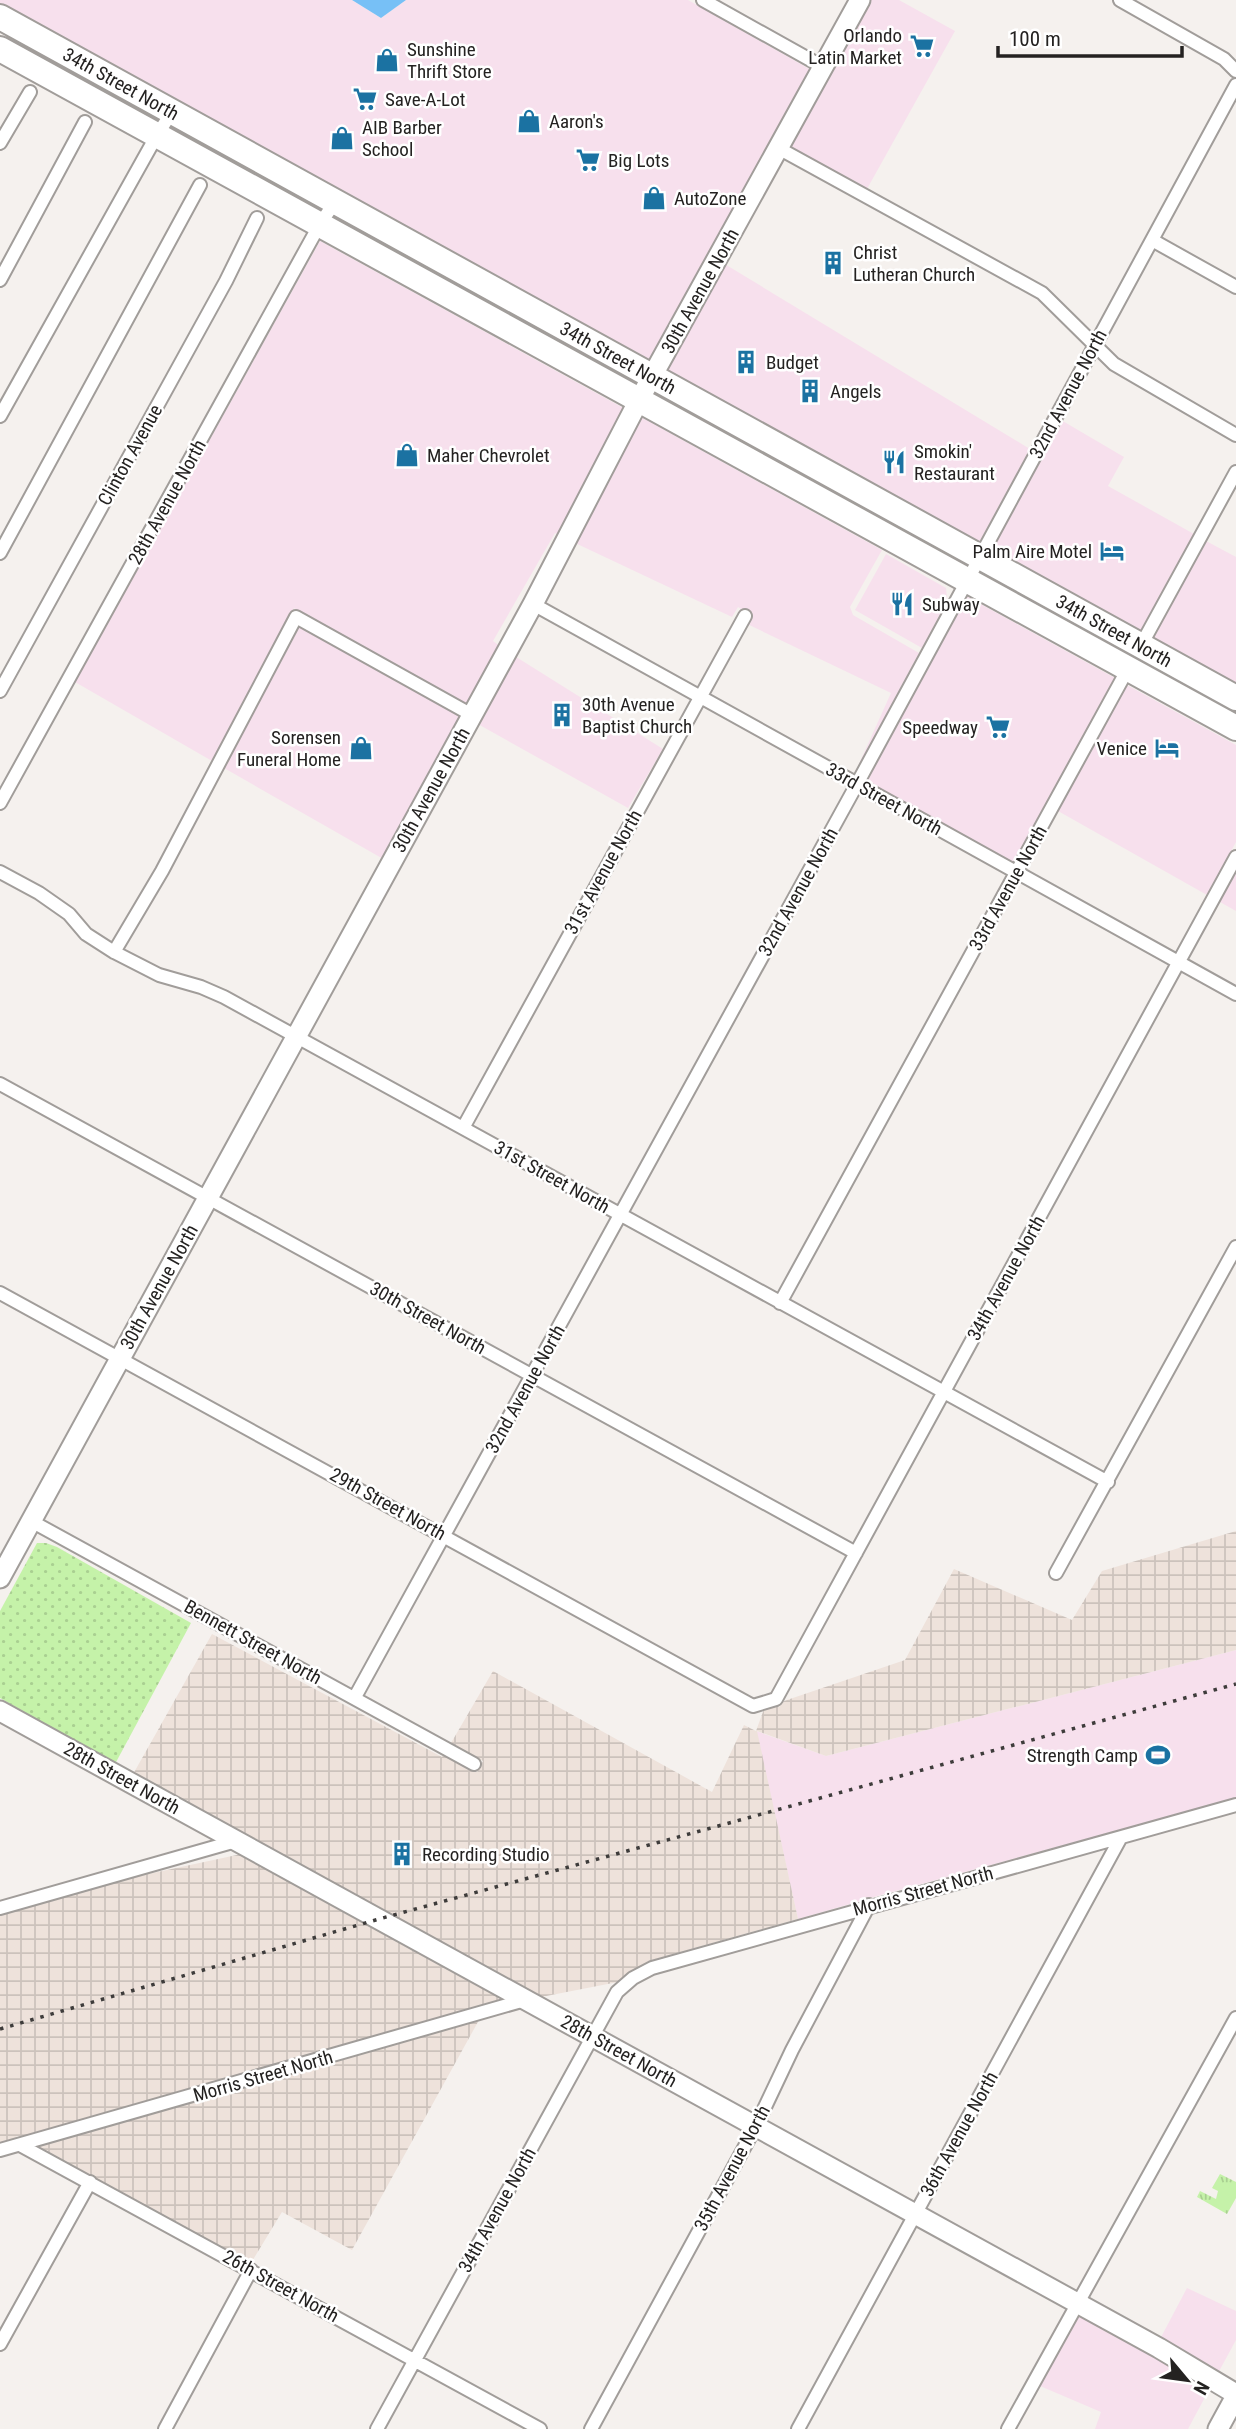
<svg xmlns="http://www.w3.org/2000/svg" width="1236" height="2429" font-family="'Roboto Condensed',sans-serif">
<style>
.commercial{fill:#f7e0ed}
.industrial{fill:url(#industrial-grid)}
.grass{fill:url(#grass-tufts)}
.park{fill:url(#park-dots)}
.water{fill:#77c0f6}
.lines{fill:none;stroke-linecap:round;stroke-linejoin:round}
.street-casing{stroke:#a19d9a;stroke-width:16}
.secondary-casing{stroke:#a19d9a;stroke-width:23}
.highway-casing{stroke:#a19d9a;stroke-width:28}
.street{stroke:#fff;stroke-width:12}
.secondary{stroke:#fff;stroke-width:19}
.highway{stroke:#fff;stroke-width:24}
.rail{stroke:#3e3c3b;stroke-width:3.5;stroke-dasharray:3.5 7;stroke-linecap:butt}
.labels{text-anchor:middle;dominant-baseline:central;stroke-width:5;stroke-linejoin:round;paint-order:stroke}
.poi-label{font-size:19px;fill:#242221;stroke:#fff;text-anchor:start}
.street-label{font-size:19px;fill:#242221;stroke:#fff}
</style>
<defs>
<pattern id="industrial-grid" width="8" height="8" patternUnits="userSpaceOnUse" patternTransform="scale(1.75)"><rect width="8" height="8" fill="#eee2db"/><path d="M0 4h8M4 0v8" fill="none" stroke="#ccc2bc"/></pattern>
<pattern id="grass-tufts" width="24" height="20" patternUnits="userSpaceOnUse" patternTransform="scale(1.75)"><rect width="24" height="20" fill="#c5f2a9"/><path d="M3 7l-1-3M5 7V3M7 7l1-3M15 17l-1-3M17 17v-4M19 17l1-3" fill="none" stroke="#a9cf91"/></pattern>
<pattern id="park-dots" width="8" height="8" patternUnits="userSpaceOnUse" patternTransform="scale(1.75)"><rect width="8" height="8" fill="#c5f2a9"/><path d="M2 2h.1M6 6h.1" fill="none" stroke="#a9cf91" stroke-width="1.8" stroke-linecap="round"/></pattern>
</defs>
<rect width="100%" height="100%" fill="#f5f1ee"/>
<path class="commercial" d="M0,0H352L381,18L406,0H688L813,71L650,368L0,10Z
M869,0H899L955,31L867,189L789,146Z
M320,241L627,410L560,535L555,533L493,641L501,647L469,706L294,608L212,761L75,682Z
M723,263L1030,449L976,548L662,375Z
M639,416L882,550L850,607L853,615L919,653L854,775L891,693L745,623L750,614L738,607L732,617L573,542Z
M1061,420L1124,457L1108,486L1194,534L1138,637L989,555Z
M1206,541L1236,557V690L1150,644Z
M886,554L946,588L947,599L943,609L922,648L855,610Z
M966,596L1115,678L1013,864L866,782Z
M300,626L463,717L385,860L224,768Z
M513,655L663,749L628,808L476,723Z
M1127,685L1236,745V842L1207,895L1058,811Z
M1236,872V911L1220,902Z
M1236,1650V1798L870,1898L866,1897L864,1900L798,1919L756,1731L826,1756Z
M1187,2288L1236,2311V2340L1217,2375L1159,2341Z
M1080,2312L1211,2386L1188,2429H1095L1101,2412L1040,2386Z"/>
<path class="industrial" d="M1236,1531V1650L826,1756L757,1731L798,1919L649,1961L629,1972L618,1982L536,1998L132,1776L212,1634L442,1757L444,1754L477,1772L483,1761L451,1743L493,1671L712,1792L744,1725L756,1731L764,1709L776,1706L779,1707L784,1701L905,1660L954,1569L1072,1620L1102,1571Z
M246,1853L509,1998L20,2137L17,2136L15,2139L0,2143V1915L125,1879Z
M479,2020L352,2250L282,2212L251,2263L37,2147Z"/>
<path class="grass" d="M1220,2174L1236,2182V2198L1227,2214L1197,2197L1200,2191L1216,2199L1218,2191L1212,2188Z"/>
<path class="park" d="M37,1543H46L57,1547L191,1623L115,1764L0,1698V1611Z"/>
<path class="water" d="M352,0H406L381,18Z"/>
<g class="lines">
<g class="street-casing">
<path id="street" d="M703,0L823,67
M1120,0L1224,59L1236,71
M0,143L30,92
M780,149L1042,293L1114,364L1236,435
M1152,240L1236,287
M0,280L85,122
M0,416L157,135L172,112
M0,553L200,185
M533,604L1236,994
M1139,649L1236,472
M0,691L226,281L257,218
M0,803L320,224L335,202
M0,872L39,893L69,914L86,934L114,952L159,975L201,987L224,997L1108,1482
M114,952L162,871L296,617L472,715
M0,1084L856,1553
M463,1128L745,616
M0,1293L753,1706L776,1699L1236,857
M780,1303L1130,665
M31,1521L474,1764
M1056,1573L1236,1247
M355,1697L857,784L1236,85
M0,1908L236,1841
M20,2145L540,2429
M0,2150L525,2000
M0,2344L90,2182
M165,2429L251,2270
M377,2429L617,1992L633,1978L652,1968C846,1912 1042,1861 1236,1805
M591,2429L756,2126L792,2050L869,1905
M798,2429L1120,1839
M1008,2429L1236,2018"/>
</g>
<g class="secondary-casing">
<path id="secondary" d="M0,1578L533,604L639,400L860,0
M0,1711L1159,2348L1236,2394
M1218,2429L1236,2396"/>
</g>
<g class="highway-casing">
<path id="highway" d="M0,17L1236,698
M0,49L1236,728"/>
</g>
<use href="#street" class="street"/>
<use href="#secondary" class="secondary"/>
<use href="#highway" class="highway"/>
<path class="rail" d="M0,2029L379,1919L1236,1684"/>
</g>
<defs>
<g id="supermarket-bare" transform="scale(1.89)"><path d="M-6-5.5h2.5l.6 2H6L4.5 2H-2.5L-4.4-4H-6ZM-1.5 3.2a1.3 1.3 0 1 0 .1 0ZM3 3.2a1.3 1.3 0 1 0 .1 0Z" fill="#1b72a2" stroke="#fff" stroke-width="2.5" paint-order="stroke"/></g>
<g id="shop-bare" transform="scale(1.89)"><path d="M-5-2.5h2.3a2.7 3.5 0 0 1 5.4 0H5L5.5 6h-11ZM-1.5-2.5h3a1.5 2.3 0 0 0-3 0Z" fill="#1b72a2" stroke="#fff" stroke-width="2.5" paint-order="stroke"/></g>
<g id="building-bare" transform="scale(1.89)"><path d="M-4-6H4V6H1V3H-1V6H-4ZM-2.5-4.3h1.7v1.8h-1.7ZM.8-4.3h1.7v1.8H.8ZM-2.5-1h1.7V.8h-1.7ZM.8-1h1.7V.8H.8Z" fill="#1b72a2" stroke="#fff" stroke-width="2.5" paint-order="stroke"/></g>
<g id="restaurant-bare" transform="scale(1.89)"><path d="M-5-6h1v4h1v-4h1v4h1v-4h1v5L-1.5 .5V6h-2V.5L-5-1ZM5-6V6H3V1.5H1.5Q1.5-4 5-6Z" fill="#1b72a2" stroke="#fff" stroke-width="2.5" paint-order="stroke"/></g>
<g id="hotel-bare" transform="scale(1.89)"><path d="M-6-4.5h1.5V1H6V5H4.5V3h-9V5H-6ZM-4 0a1.8 1.8 0 1 1 3.6 0ZM.5 0V-2.5h3Q6-2.5 6 0Z" fill="#1b72a2" stroke="#fff" stroke-width="2.5" paint-order="stroke"/></g>
<g id="stadium-bare" transform="scale(1.89)"><path d="M0-5a6.5 5 0 1 0 0 10a6.5 5 0 1 0 0-10ZM-3.5-1.8h7v3.6h-7Z" fill="#1b72a2" stroke="#fff" stroke-width="2.5" paint-order="stroke"/></g>
</defs>
<g fill-rule="evenodd">
<use href="#supermarket-bare" x="922" y="46"/>
<use href="#shop-bare" x="387" y="60"/>
<use href="#supermarket-bare" x="365" y="99"/>
<use href="#shop-bare" x="529" y="121"/>
<use href="#shop-bare" x="342" y="138"/>
<use href="#supermarket-bare" x="588" y="160"/>
<use href="#shop-bare" x="654" y="198"/>
<use href="#building-bare" x="833" y="263"/>
<use href="#building-bare" x="746" y="362"/>
<use href="#building-bare" x="810" y="391"/>
<use href="#shop-bare" x="407" y="455"/>
<use href="#restaurant-bare" x="894" y="462"/>
<use href="#hotel-bare" x="1112" y="551"/>
<use href="#restaurant-bare" x="902" y="604"/>
<use href="#building-bare" x="562" y="715"/>
<use href="#supermarket-bare" x="998" y="727"/>
<use href="#shop-bare" x="361" y="748"/>
<use href="#hotel-bare" x="1167" y="748"/>
<use href="#stadium-bare" x="1158" y="1755"/>
<use href="#building-bare" x="402" y="1854"/>
</g>
<g class="labels">
<g class="poi-label">
<text x="902" y="35" text-anchor="end">Orlando<tspan x="902" dy="22">Latin Market</tspan></text>
<text x="407" y="49">Sunshine<tspan x="407" dy="22">Thrift Store</tspan></text>
<text x="385" y="99">Save-A-Lot</text>
<text x="549" y="121">Aaron's</text>
<text x="362" y="127">AIB Barber<tspan x="362" dy="22">School</tspan></text>
<text x="608" y="160">Big Lots</text>
<text x="674" y="198">AutoZone</text>
<text x="853" y="252">Christ<tspan x="853" dy="22">Lutheran Church</tspan></text>
<text x="766" y="362">Budget</text>
<text x="830" y="391">Angels</text>
<text x="914" y="451">Smokin'<tspan x="914" dy="22">Restaurant</tspan></text>
<text x="427" y="455">Maher Chevrolet</text>
<text x="1092" y="551" text-anchor="end">Palm Aire Motel</text>
<text x="922" y="604">Subway</text>
<text x="582" y="704">30th Avenue<tspan x="582" dy="22">Baptist Church</tspan></text>
<text x="978" y="727" text-anchor="end">Speedway</text>
<text x="341" y="737" text-anchor="end">Sorensen<tspan x="341" dy="22">Funeral Home</tspan></text>
<text x="1147" y="748" text-anchor="end">Venice</text>
<text x="1138" y="1755" text-anchor="end">Strength Camp</text>
<text x="422" y="1854">Recording Studio</text>
</g>
<g class="street-label">
<text transform="translate(121 84) rotate(29)">34th Street North</text>
<text transform="translate(700 291) rotate(-61)">30th Avenue North</text>
<text transform="translate(618 358) rotate(29)">34th Street North</text>
<text transform="translate(1068 394) rotate(-62)">32nd Avenue North</text>
<text transform="translate(130 455) rotate(-61)">Clinton Avenue</text>
<text transform="translate(167 502) rotate(-61)">28th Avenue North</text>
<text transform="translate(1114 631) rotate(29)">34th Street North</text>
<text transform="translate(431 790) rotate(-61)">30th Avenue North</text>
<text transform="translate(884 799) rotate(29)">33rd Street North</text>
<text transform="translate(603 872) rotate(-61)">31st Avenue North</text>
<text transform="translate(1008 888) rotate(-61)">33rd Avenue North</text>
<text transform="translate(798 892) rotate(-61)">32nd Avenue North</text>
<text transform="translate(552 1177) rotate(29)">31st Street North</text>
<text transform="translate(1006 1278) rotate(-61)">34th Avenue North</text>
<text transform="translate(159 1287) rotate(-61)">30th Avenue North</text>
<text transform="translate(428 1318) rotate(29)">30th Street North</text>
<text transform="translate(525 1389) rotate(-61)">32nd Avenue North</text>
<text transform="translate(388 1504) rotate(29)">29th Street North</text>
<text transform="translate(253 1642) rotate(29)">Bennett Street North</text>
<text transform="translate(122 1778) rotate(29)">28th Street North</text>
<text transform="translate(923 1891) rotate(-15)">Morris Street North</text>
<text transform="translate(619 2051) rotate(29)">28th Street North</text>
<text transform="translate(263 2076) rotate(-16)">Morris Street North</text>
<text transform="translate(959 2134) rotate(-61)">36th Avenue North</text>
<text transform="translate(732 2168) rotate(-62)">35th Avenue North</text>
<text transform="translate(497 2210) rotate(-61)">34th Avenue North</text>
<text transform="translate(281 2286) rotate(29)">26th Street North</text>
</g>
</g>
<g transform="translate(1187 2380) rotate(119)" stroke="#ffffff" stroke-width="5" paint-order="stroke">
<path d="M0-5L12 26L0 18L-12 26Z" fill="#242221"/>
<text y="-10" font-size="19" font-weight="bold" text-anchor="middle" fill="#242221">N</text>
</g>
<path d="M998 46v10h184v-10" fill="none" stroke="#242221" stroke-width="3.5"/>
<text x="1009" y="46" font-size="21" fill="#242221" stroke="#ffffff" stroke-width="5" paint-order="stroke">100 m</text>
</svg>
